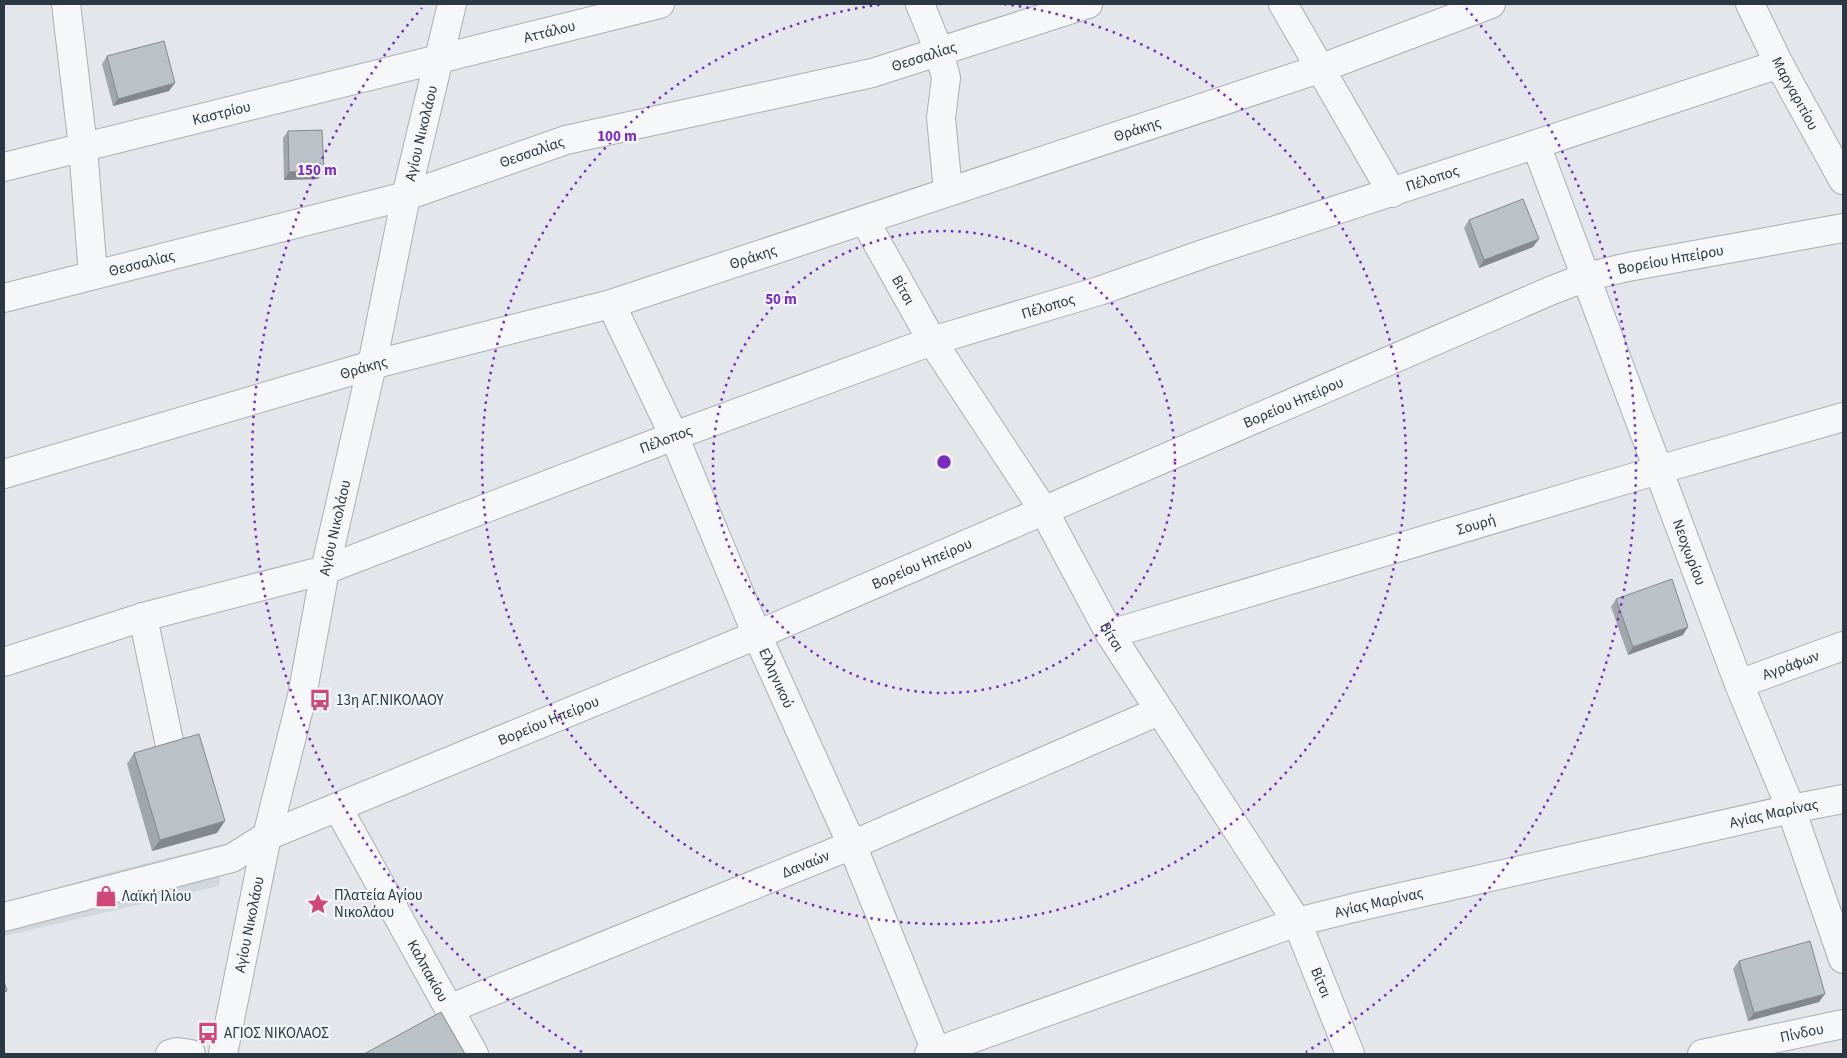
<svg xmlns="http://www.w3.org/2000/svg" width="1847" height="1058" font-family="'Source Sans 3',sans-serif">
<style>
.built{fill:#d1d7dd}
.lines{fill:none;stroke-linecap:round;stroke-linejoin:round}
.minor-casing{stroke:#a8afb5;stroke-width:30}
.tertiary-casing{stroke:#a8afb5;stroke-width:30}
.minor{stroke:#f5f7f9;stroke-width:28}
.tertiary{stroke:#f5f7f9;stroke-width:28}
.wall{fill:#a0a7ac}
.shaded-wall{fill:#82888c}
.building{fill:#bac2c8;stroke:#82888c}
.ring{fill:none;stroke:#7b2cbf;stroke-width:2.5;stroke-dasharray:2.5 5}
.labels{text-anchor:middle;dominant-baseline:central;stroke-width:4.5;stroke-linejoin:round;paint-order:stroke}
.street-label{font-size:15px;fill:#2a3843;stroke:#f2f6f8}
.poi-label{font-size:15px;fill:#2a3843;stroke:#f2f6f8;text-anchor:start}
.centre{fill:#7b2cbf;stroke:#f2f6f8;stroke-width:2.5}
.ring-label{font-size:15px;text-anchor:middle;font-weight:bold;fill:#7b2cbf;stroke:#f2f6f8;stroke-width:4.5;stroke-linejoin:round;paint-order:stroke}
</style>
<rect width="100%" height="100%" fill="#e3e7eb"/>
<path class="built" d="M224,844L219,886L4,936V905L103,874Z"/>
<g class="lines">
<g class="minor-casing">
<g id="minor">
<path d="M66,4L83,147L93,275"/>
<path d="M920,4L939,51L946,78L941,118L948,191"/>
<path d="M1283,4L1392,193"/>
<path id="s1" d="M1750,4L1779,64L1843,180"/>
<path id="s2" d="M1536,145L1739,684L1791,809L1843,959"/>
<path id="s3" d="M4,167L660,4"/>
<path id="s4" d="M865,221L932,341L1044,511L1110,634L1297,922L1350,1054"/>
<path id="s5" d="M4,298L406,196L566,140L872,73L1088,4"/>
<path id="s6" d="M611,304L674,436L757,635L852,845L937,1054"/>
<path id="s7" d="M4,474L372,365L611,304L1319,69L1491,4"/>
<path d="M143,617L170,746"/>
<path id="s8" d="M1110,634L1658,470L1843,417"/>
<path id="s9" d="M4,662L143,617L325,570L674,436L932,341L1099,291L1206,253L1779,64"/>
<path id="s10" d="M1739,684L1843,646"/>
<path id="s11" d="M338,808L474,1054"/>
<path id="s12" d="M4,917L232,858L267,836L757,635L1550,291L1586,277L1628,267L1843,228"/>
<path id="s13" d="M449,1009L852,845L1159,711"/>
<path d="M170,1054L177,1052L191,1054"/>
<path id="s14" d="M929,1054L1297,922L1353,908L1791,809L1843,799"/>
<path id="s15" d="M1702,1054L1843,1024"/>
</g>
</g>
<g class="tertiary-casing">
<g id="tertiary">
<path id="s16" d="M223,1054L267,836L302,696L325,570L372,365L406,196L452,4"/>
</g>
</g>
<use href="#minor" class="minor"/>
<use href="#tertiary" class="tertiary"/>
</g>
<path class="wall" d="M107,56L169,91L113,106L102,64Z
M288,131L318,179L284,180L283,138Z
M1469,220L1533,247L1479,268L1464,228Z
M1616,599L1683,635L1628,655L1611,607Z
M134,753L217,833L152,851L127,764Z
M1739,961L1819,1002L1748,1021L1733,969Z"/>
<path class="shaded-wall" d="M175,83L169,91L113,106L118,99Z
M324,171L318,179L284,180L289,172Z
M1539,239L1533,247L1479,268L1484,260Z
M1688,627L1683,635L1628,655L1633,647Z
M225,821L217,833L152,851L160,840Z
M1825,994L1819,1002L1748,1021L1754,1013Z"/>
<path class="building" d="M164,41L175,83L118,99L107,56Z
M322,130L324,171L289,172L288,131Z
M1523,199L1539,239L1484,260L1469,220Z
M1672,579L1688,627L1633,647L1616,599Z
M199,734L225,821L160,840L134,753Z
M1810,941L1825,994L1754,1013L1739,961Z
M4,981L7,991L4,992Z
M441,1012L465,1054H364Z"/>
<g class="ring">
<circle cx="944" cy="462" r="231"/>
<path d="M1004 4A462 462 0 1 1 884 4"/>
<path d="M582 1052A692 692 0 0 1 422 8M1466 8A692 692 0 0 1 1306 1052"/>
</g>
<defs>
<g id="bus-bare" transform="scale(1.725)"><path d="M-5-6H5V4H4V6H2V4H-2V6H-4V4H-5ZM-3.5-4V0h7V-4ZM-3.5 1.2v1.5H-2V1.2ZM2 1.2v1.5H3.5V1.2Z" fill="#d04877" stroke="#f2f6f8" stroke-width="2.5" paint-order="stroke"/></g>
<g id="shop-bare" transform="scale(1.725)"><path d="M-5-2.5h2.3a2.7 3.5 0 0 1 5.4 0H5L5.5 6h-11ZM-1.5-2.5h3a1.5 2.3 0 0 0-3 0Z" fill="#d04877" stroke="#f2f6f8" stroke-width="2.5" paint-order="stroke"/></g>
<g id="sight-bare" transform="scale(1.725)"><path d="M0-6L1.8-2.2L6-1.7L2.9 1.2L3.7 5.4L0 3.3L-3.7 5.4L-2.9 1.2L-6-1.7L-1.8-2.2Z" fill="#d04877" stroke="#f2f6f8" stroke-width="2.5" paint-order="stroke"/></g>
</defs>
<g fill-rule="evenodd">
<use href="#bus-bare" x="320" y="700"/>
<use href="#shop-bare" x="106" y="896"/>
<use href="#sight-bare" x="318" y="904"/>
<use href="#bus-bare" x="208" y="1033"/>
</g>
<g class="labels">
<g class="street-label">
<text stroke="none"><textPath href="#s3" startOffset="562">Αττάλου</textPath></text>
<text stroke="none"><textPath href="#s5" startOffset="952">Θεσσαλίας</textPath></text>
<text stroke="none"><textPath href="#s1" startOffset="100">Μαργαριτίου</textPath></text>
<text stroke="none"><textPath href="#s3" startOffset="224">Καστρίου</textPath></text>
<text stroke="none"><textPath href="#s7" startOffset="1185">Θράκης</textPath></text>
<text stroke="none"><textPath href="#s16" startOffset="942">Αγίου Νικολάου</textPath></text>
<text stroke="none"><textPath href="#s5" startOffset="548">Θεσσαλίας</textPath></text>
<text stroke="none"><textPath href="#s9" startOffset="1509">Πέλοπος</textPath></text>
<text stroke="none"><textPath href="#s7" startOffset="780">Θράκης</textPath></text>
<text stroke="none"><textPath href="#s12" startOffset="1796">Βορείου Ηπείρου</textPath></text>
<text stroke="none"><textPath href="#s5" startOffset="142">Θεσσαλίας</textPath></text>
<text stroke="none"><textPath href="#s4" startOffset="79">Βίτσι</textPath></text>
<text stroke="none"><textPath href="#s9" startOffset="1104">Πέλοπος</textPath></text>
<text stroke="none"><textPath href="#s7" startOffset="375">Θράκης</textPath></text>
<text stroke="none"><textPath href="#s12" startOffset="1391">Βορείου Ηπείρου</textPath></text>
<text stroke="none"><textPath href="#s9" startOffset="699">Πέλοπος</textPath></text>
<text stroke="none"><textPath href="#s8" startOffset="382">Σουρή</textPath></text>
<text stroke="none"><textPath href="#s16" startOffset="538">Αγίου Νικολάου</textPath></text>
<text stroke="none"><textPath href="#s2" startOffset="435">Νεοχωρίου</textPath></text>
<text stroke="none"><textPath href="#s12" startOffset="986">Βορείου Ηπείρου</textPath></text>
<text stroke="none"><textPath href="#s4" startOffset="484">Βίτσι</textPath></text>
<text stroke="none"><textPath href="#s10" startOffset="55">Αγράφων</textPath></text>
<text stroke="none"><textPath href="#s6" startOffset="409">Ελληνικού</textPath></text>
<text stroke="none"><textPath href="#s12" startOffset="581">Βορείου Ηπείρου</textPath></text>
<text stroke="none"><textPath href="#s14" startOffset="880">Αγίας Μαρίνας</textPath></text>
<text stroke="none"><textPath href="#s13" startOffset="385">Δαναών</textPath></text>
<text stroke="none"><textPath href="#s14" startOffset="475">Αγίας Μαρίνας</textPath></text>
<text stroke="none"><textPath href="#s16" startOffset="132">Αγίου Νικολάου</textPath></text>
<text stroke="none"><textPath href="#s11" startOffset="186">Καλπακίου</textPath></text>
<text stroke="none"><textPath href="#s4" startOffset="889">Βίτσι</textPath></text>
<text stroke="none"><textPath href="#s15" startOffset="102">Πίνδου</textPath></text>
</g>
<g class="poi-label">
<text x="336" y="700">13η ΑΓ.ΝΙΚΟΛΑΟΥ</text>
<text x="334" y="895">Πλατεία Αγίου<tspan x="334" dy="17">Νικολάου</tspan></text>
<text x="122" y="896">Λαϊκή Ιλίου</text>
<text x="224" y="1033">ΑΓΙΟΣ ΝΙΚΟΛΑΟΣ</text>
</g>
</g>
<circle cx="944" cy="462" r="8" class="centre"/>
<g class="ring-label">
<text x="617" y="141">100 m</text>
<text x="317" y="175">150 m</text>
<text x="781" y="304">50 m</text>
</g>
<rect width="1847" height="1058" fill="none" stroke="#2a3843" stroke-width="10"/>
</svg>
